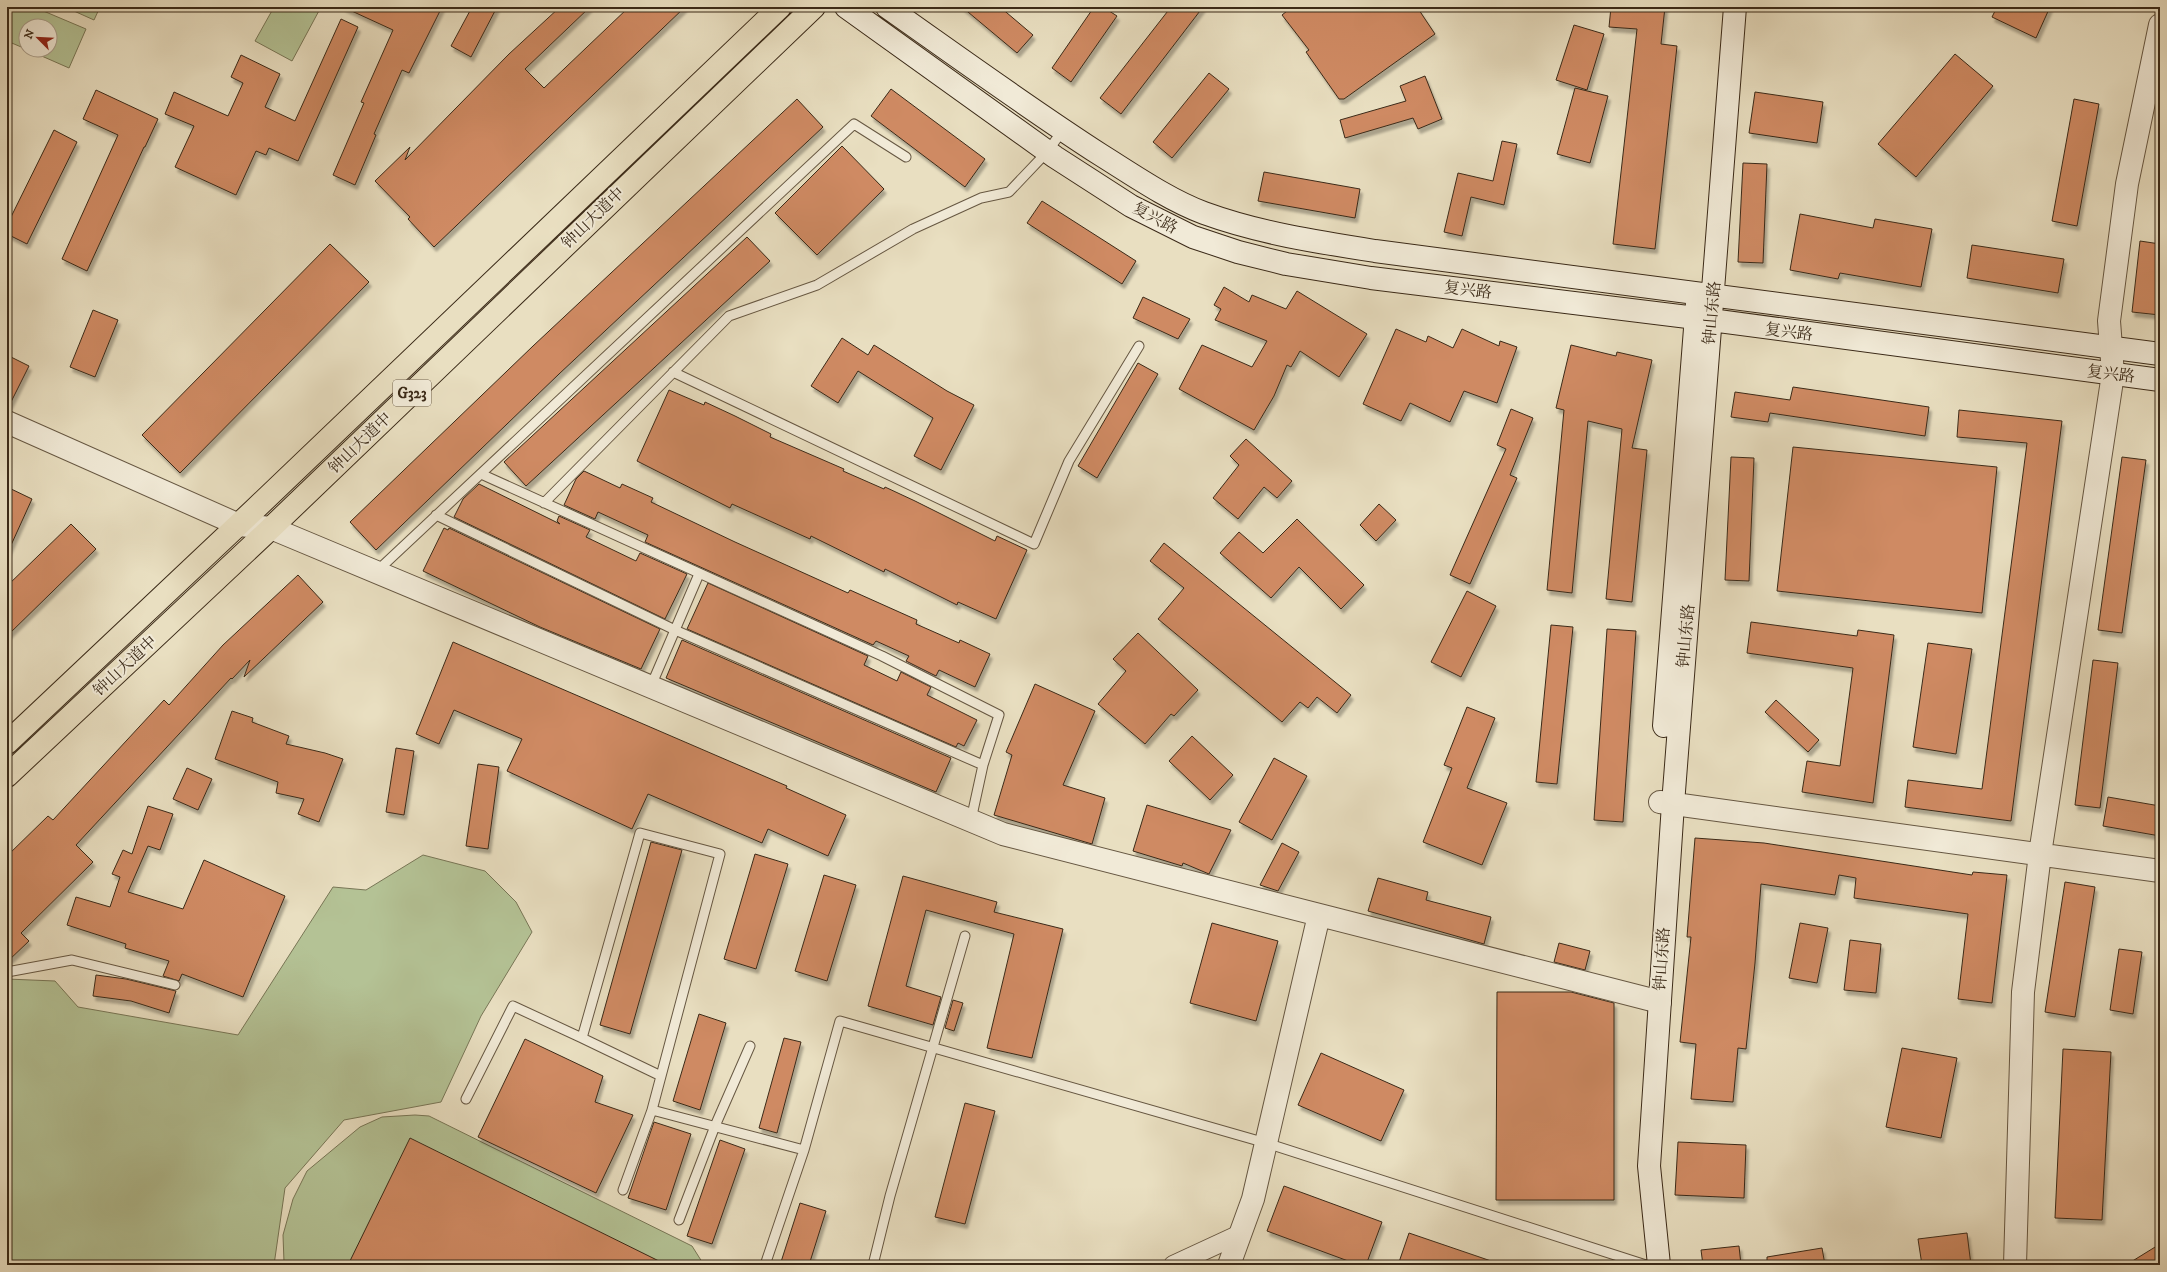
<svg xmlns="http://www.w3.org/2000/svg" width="2167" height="1272" font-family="'IM FELL DW Pica','Noto Serif SC',serif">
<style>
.green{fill:#b4c295;stroke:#787656}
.building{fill:#cf8a63;stroke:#3b2a18;filter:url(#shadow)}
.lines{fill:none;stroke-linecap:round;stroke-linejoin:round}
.service-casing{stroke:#665742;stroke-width:11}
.minor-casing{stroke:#665742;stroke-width:20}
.tertiary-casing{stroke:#665742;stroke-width:24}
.secondary-casing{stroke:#3b2a18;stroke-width:24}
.trunk-casing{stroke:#3b2a18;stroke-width:24}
.service{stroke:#f1ead7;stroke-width:9}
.minor{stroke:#f1ead7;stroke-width:18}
.tertiary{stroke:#f1ead7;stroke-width:22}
.secondary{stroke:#f1ead7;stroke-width:22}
.trunk{stroke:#e9dfc1;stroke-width:22}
.labels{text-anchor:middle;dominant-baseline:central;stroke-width:4;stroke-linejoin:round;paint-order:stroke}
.shield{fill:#f1ead7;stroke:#726451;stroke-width:1}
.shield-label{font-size:15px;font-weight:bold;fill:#3b2a18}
.street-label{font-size:16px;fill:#3b2a18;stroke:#f1ead7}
</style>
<defs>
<filter id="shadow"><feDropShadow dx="2.5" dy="4.5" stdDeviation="1" flood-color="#0004"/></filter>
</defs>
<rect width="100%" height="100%" fill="#e9dfc1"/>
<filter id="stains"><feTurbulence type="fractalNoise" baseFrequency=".005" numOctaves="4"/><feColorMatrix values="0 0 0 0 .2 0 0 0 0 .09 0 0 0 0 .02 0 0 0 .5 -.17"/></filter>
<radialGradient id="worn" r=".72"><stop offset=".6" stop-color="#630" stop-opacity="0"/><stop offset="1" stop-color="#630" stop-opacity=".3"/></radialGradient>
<path class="green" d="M7,7H34L86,29L69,68L28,50H50V26H26V49L7,41Z
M65,7H100L94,20Z
M274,7H321L292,61L255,41Z
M423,855L485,871L516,902L532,932L481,1016L441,1102L344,1120L285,1188L274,1265H7V979L55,981L78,1007L238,1035L333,887L366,890Z
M415,1115L429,1116L692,1246L704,1265H286L284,1262L283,1235L293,1199L307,1171L360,1127L382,1117Z"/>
<path class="building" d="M343,7H442L409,73L402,70L374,134L376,135L355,185L333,175L364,103L361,102L393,30Z
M472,7H497L471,57L451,46Z
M560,7H590L525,69L544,88L629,7H685L434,247L408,219L410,217L375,181L410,147L405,160L509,54Z
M962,7H1000L1033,35L1017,53Z
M1094,7H1103L1117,16L1071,82L1052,68Z
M1171,7H1203L1121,114L1100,98Z
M1292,7H1417L1435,34L1344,99H1339L1306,52L1309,50L1282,15Z
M1611,7H1665L1661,44L1677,46L1655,249L1613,244L1637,29L1609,27Z
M1997,7H2050L2036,38L1992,17Z
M341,19L358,27L298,161L269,148L266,155L256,151L236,195L175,167L194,126L165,114L174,92L228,116L243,83L231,77L241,55L280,74L265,107L295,121Z
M1574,25L1604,34L1587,90L1556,80Z
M1955,54L1993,86L1916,177L1878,144Z
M1209,73L1229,89L1172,158L1153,142Z
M1425,76L1442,119L1418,129L1413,118L1345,138L1340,120L1406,101L1400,86Z
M1575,88L1608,96L1590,163L1557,154Z
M891,89L985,159L965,187L871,116Z
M96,90L158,119L145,147H144L87,271L62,259L118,135L83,119Z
M1755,92L1823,102L1817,143L1749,133Z
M797,99L823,127L559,374L376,550L350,522L533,346Z
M2074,99L2099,104L2077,226L2052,221Z
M54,130L77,142L27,244L7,234V225Z
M1502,141L1517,144L1504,205L1471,197L1462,236L1444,232L1458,173L1493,181Z
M842,146L884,189L817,255L775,213Z
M1743,163L1767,164L1763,263L1738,262Z
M1264,172L1360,189L1355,218L1258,201Z
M1042,201L1136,261L1122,284L1027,223Z
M1800,214L1873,228L1875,219L1932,229L1921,287L1840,273L1838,279L1790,270Z
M747,237L770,261L526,486L504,462Z
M2140,241L2160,244V315L2132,312Z
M330,244L369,282L180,473L142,435Z
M1972,245L2064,259L2058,293L1967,278Z
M1224,287L1249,302L1252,295L1286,309L1297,291L1367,334L1339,377L1300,351L1291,367L1287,365L1274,396L1254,430L1179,389L1202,345L1252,367L1267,341L1215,320L1221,309L1214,305Z
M1143,297L1190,319L1178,339L1133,318Z
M93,310L118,320L95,377L70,367Z
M1396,329L1426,342L1428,336L1453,348L1462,329L1499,346L1500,341L1517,347L1497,403L1464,391L1450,422L1410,403L1401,421L1363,404Z
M842,338L868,355L874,345L947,391L974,405L941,470L914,456L933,418L858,371L838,403L811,386Z
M1571,345L1616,356L1617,352L1652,360L1632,448L1647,450L1632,602L1606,599L1622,429L1588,421L1572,593L1547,590L1564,410L1556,408Z
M7,355L29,366L7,410Z
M1138,363L1158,374L1097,478L1078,466Z
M1793,387L1929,407L1925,436L1770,413L1768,422L1731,417L1735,392L1790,400Z
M669,390L704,405L705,402L735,416L771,434L770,437L844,469L843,471L884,489L885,487L915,501L995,541L997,536L1027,550L996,619L958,602L957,605L885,569L884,572L811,536L810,539L732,504L730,508L637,461Z
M1511,409L1533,418L1510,475L1517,478L1470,584L1450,575L1506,449L1497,445Z
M1959,410L2062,421L2011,821L1905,807L1908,780L1982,789L2027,443L1957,437Z
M1246,439L1292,481L1277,498L1264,487L1238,519L1213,498L1239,465L1230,456Z
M1793,447L1997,467L1982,613L1777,591Z
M1731,457L1754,458L1749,581L1725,580Z
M2122,457L2146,460L2122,633L2098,630Z
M584,471L620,488L622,484L653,498L651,502L735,542L848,593L850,590L917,620L916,624L959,643L960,640L990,654L975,687L939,670L936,676L906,661L909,656L876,641L873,645L645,542L648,535L598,512L595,519L564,505L576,479Z
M479,484L560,524L557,521L559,516L590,530L586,537L636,561L640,553L687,574L665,619L454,517L463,499Z
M7,487L32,499L7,554Z
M1379,504L1396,520L1376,541L1360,525Z
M1297,519L1364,585L1341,609L1299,567L1271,598L1220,553L1239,532L1263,553Z
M71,524L96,549L7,636V586Z
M444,528L448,530L449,528L660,629L641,669L540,627L423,571Z
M1164,543L1351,695L1337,713L1317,697L1308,708L1300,702L1282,722L1158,619L1184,588L1150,561Z
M298,575L323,602L244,677L250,660L232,679L231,678L76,845L93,862L21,933L29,941L7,962V856L48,816L53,820L164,700L169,705L223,645Z
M708,583L868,656L864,665L897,681L901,672L931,687L927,695L977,720L964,746L958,743L956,747L687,629Z
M1467,591L1496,606L1461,677L1431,662Z
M1751,622L1857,636L1858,630L1894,635L1873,803L1802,792L1807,761L1840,766L1853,668L1747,653Z
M1551,625L1573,627L1557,784L1536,782Z
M1607,629L1636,631L1623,822L1594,820Z
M1138,633L1198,690L1174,716L1171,714L1145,744L1098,704L1126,671L1113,659Z
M682,640L951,758L936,792L666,678Z
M453,642L787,786L786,788L846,815L828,856L768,829L762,843L648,794L632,829L507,771L522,739L454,710L439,744L416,734Z
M1928,643L1972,649L1956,754L1913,747Z
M2093,660L2118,663L2100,808L2075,805Z
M1035,684L1095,711L1063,785L1105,798L1092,844L994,815L1012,755L1006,752Z
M1776,700L1819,740L1808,752L1765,712Z
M1467,707L1495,718L1467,788L1507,803L1482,865L1423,842L1452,768L1444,765Z
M232,711L253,718L252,722L289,736L286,744L325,753L343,759L319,822L298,814L304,799L276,793L278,782L215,759Z
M1192,736L1233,775L1210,800L1169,761Z
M396,748L414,751L404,815L386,812Z
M1274,758L1307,776L1272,840L1239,822Z
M478,764L499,767L488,849L466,846Z
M187,768L212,779L198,810L173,799Z
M2108,797L2160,806V836L2103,826Z
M1147,805L1231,830L1209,874L1183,863L1182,866L1133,851Z
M148,806L173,814L160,850L148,846L128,892L183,909L204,860L285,896L243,997L182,974L179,981L163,976L169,961L125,948L126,944L67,925L76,897L110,907L120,877L112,874L123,850L132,854Z
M1695,838L1764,843L1972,875L1973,872L2007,875L1992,1003L1958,999L1968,914L1854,898L1856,878L1839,875L1835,895L1761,884L1755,963L1746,1049L1738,1048L1733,1102L1691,1099L1696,1044L1680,1042L1691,937H1687Z
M651,842L682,850L630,1034L600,1025Z
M1282,843L1299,852L1278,891L1260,885Z
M755,854L788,864L756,969L724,959Z
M824,875L856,885L827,981L795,971Z
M903,876L997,902L994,912L1063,929L1032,1058L987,1048L1014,934L926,910L906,986L941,997L933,1025L868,1006Z
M1378,878L1428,892L1426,900L1491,917L1484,944L1368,911Z
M2065,882L2095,887L2075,1017L2045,1012Z
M1212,923L1278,941L1256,1021L1190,1003Z
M1800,923L1828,928L1817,983L1789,978Z
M1850,940L1881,944L1876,993L1844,990Z
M1559,943L1590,951L1585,970L1554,962Z
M2119,949L2142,952L2133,1014L2110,1010Z
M96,975L126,979L176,991L169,1013L131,1001L93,996Z
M1497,992H1571L1614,1003V1200H1496Z
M953,1000L963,1003L954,1031L945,1028Z
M699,1014L726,1023L700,1110L673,1101Z
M784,1038L801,1042L777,1133L759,1128Z
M525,1039L603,1076L595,1102L633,1115L596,1193L478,1137Z
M1902,1048L1957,1058L1941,1138L1886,1127Z
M2063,1049L2111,1052L2102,1220L2055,1218Z
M1321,1053L1404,1090L1381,1141L1298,1105Z
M965,1103L995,1111L965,1224L935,1217Z
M654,1122L691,1134L666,1210L628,1198Z
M410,1138L667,1265H348Z
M720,1140L745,1149L712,1244L687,1236Z
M1678,1142L1746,1145L1744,1198L1675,1195Z
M1284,1186L1382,1222L1366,1265H1359L1267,1231Z
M800,1203L826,1211L809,1265H780Z
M1409,1233L1497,1263L1496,1265H1398Z
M1967,1233L1971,1265H1922L1918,1239Z
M2160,1244V1265H2126Z
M1739,1246L1741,1265H1703L1701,1250Z
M1822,1248L1825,1265H1767V1257Z"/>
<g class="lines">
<g class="service-casing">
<path id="service" d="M673,372L1034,544L1069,461L1139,346
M481,474L882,656L999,715L983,765L971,820
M544,503L729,316L817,285L913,229L981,198L1009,192L1047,152L1063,130
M436,515L675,630L983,765
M376,572L854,124L906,157
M651,686L699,574
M7,972L72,960L175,985
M582,1038L661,1076
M466,1099L513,1006L582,1038L640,833L720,854L652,1110L804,1150L840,1021L1266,1143L1646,1265
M623,1190L652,1110
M679,1220L715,1126L750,1046
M765,1265L804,1150
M873,1265L890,1196L965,936"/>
</g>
<g class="minor-casing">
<path id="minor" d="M1173,1265L1240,1234"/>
</g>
<g class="tertiary-casing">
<path id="tertiary" d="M7,422L239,525L271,528L1003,834L1660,1002
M1660,802L2160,871
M1229,1265L1253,1199L1319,915
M2015,1265L2023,992L2040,854L2113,374L2109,321L2127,184L2160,25"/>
</g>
<g class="secondary-casing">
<path id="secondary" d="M846,7L1055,157L1131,206L1193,237L1238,252L1286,264L1371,278L1696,318L2160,380
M887,7C958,57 1028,108 1101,155C1133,175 1169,200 1204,213C1259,233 1317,242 1375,251L2160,354
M1664,726L1697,303
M1659,1265L1649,1166L1673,804L1735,7"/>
</g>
<g class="trunk-casing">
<path id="trunk" d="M7,743L254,510L780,7
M7,776L271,528L814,7"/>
</g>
<use href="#service" class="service"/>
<use href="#minor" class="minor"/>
<use href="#tertiary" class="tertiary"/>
<use href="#secondary" class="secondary"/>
<use href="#trunk" class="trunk"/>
</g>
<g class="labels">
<rect class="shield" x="393" y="380" width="38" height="26" rx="3"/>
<g class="shield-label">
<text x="412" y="393">G323</text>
</g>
<g class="street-label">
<text transform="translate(593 218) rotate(-44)">钟山大道中</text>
<text transform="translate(1155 218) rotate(28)">复兴路</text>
<text transform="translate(1468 290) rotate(7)">复兴路</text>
<text transform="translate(1712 313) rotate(-85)">钟山东路</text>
<text transform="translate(1789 332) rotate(7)">复兴路</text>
<text transform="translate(2111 374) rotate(7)">复兴路</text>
<text transform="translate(360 443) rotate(-44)">钟山大道中</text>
<text transform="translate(1686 636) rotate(-85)">钟山东路</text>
<text transform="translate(125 666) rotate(-43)">钟山大道中</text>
<text transform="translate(1662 959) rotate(-86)">钟山东路</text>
</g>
</g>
<rect width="2167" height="1272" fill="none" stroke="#e9dfc1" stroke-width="24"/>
<rect x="8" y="8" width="2151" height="1256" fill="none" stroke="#3b2a18" stroke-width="2"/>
<rect x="12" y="12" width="2143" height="1248" fill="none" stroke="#3b2a18"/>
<g transform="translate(38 38) rotate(294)"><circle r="19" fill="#f1ead7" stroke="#a89d8b"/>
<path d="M0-3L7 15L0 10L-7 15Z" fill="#8f2418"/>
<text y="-6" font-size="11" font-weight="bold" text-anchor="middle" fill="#3b2a18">N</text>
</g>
<rect width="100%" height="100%" filter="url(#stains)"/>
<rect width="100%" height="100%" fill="url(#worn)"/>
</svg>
